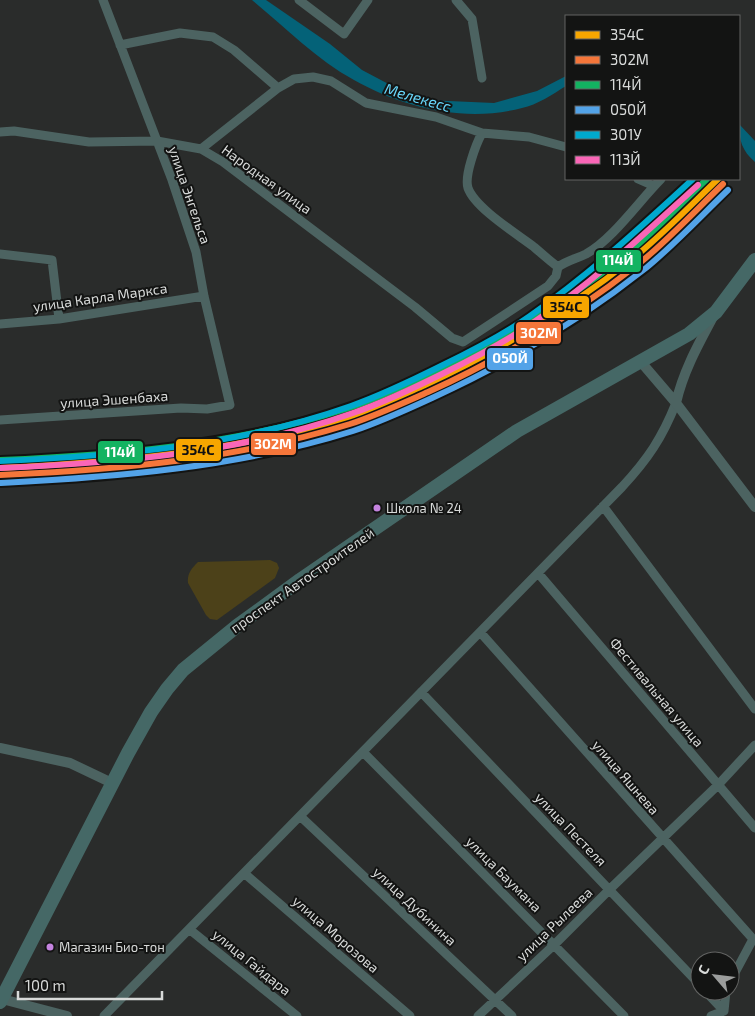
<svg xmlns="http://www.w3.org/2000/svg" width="755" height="1016" font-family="'Exo 2',sans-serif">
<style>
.green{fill:#4c4119}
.water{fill:#046278}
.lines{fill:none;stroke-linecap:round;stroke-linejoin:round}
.minor{stroke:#4c6361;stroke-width:9}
.tertiary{stroke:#4c6361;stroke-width:10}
.trunk{stroke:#456866;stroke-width:14}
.rail-1-casing{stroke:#131413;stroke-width:10}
.rail-2-casing{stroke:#131413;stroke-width:10}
.rail-3-casing{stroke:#131413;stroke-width:10}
.rail-4-casing{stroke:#131413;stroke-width:10}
.rail-5-casing{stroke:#131413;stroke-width:10}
.rail-6-casing{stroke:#131413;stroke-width:10}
.rail-1{stroke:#f7a600;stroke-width:6}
.rail-2{stroke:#f5763a;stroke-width:6}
.rail-3{stroke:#13b361;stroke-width:6}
.rail-4{stroke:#53a3e8;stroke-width:6}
.rail-5{stroke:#00a9ce;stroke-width:6}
.rail-6{stroke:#fa66b7;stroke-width:6}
.bus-dot{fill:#c483df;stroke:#131413;stroke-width:2}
.labels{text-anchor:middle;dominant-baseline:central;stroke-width:4;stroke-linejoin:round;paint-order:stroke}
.bus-label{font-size:13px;fill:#d8dad9;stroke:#131413;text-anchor:start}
.street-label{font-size:14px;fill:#d8dad9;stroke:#131413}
.water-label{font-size:15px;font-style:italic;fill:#68d6fa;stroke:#131413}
.line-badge{stroke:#131413;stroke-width:2}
.badge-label{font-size:14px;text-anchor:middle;font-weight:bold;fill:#fff}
.pale-badge-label{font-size:14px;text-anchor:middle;font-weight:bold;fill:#111}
</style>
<rect width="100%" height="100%" fill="#2a2c2b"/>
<path class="green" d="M270,560L277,563L279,568L275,578L217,620L210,619L206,615L188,583C187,574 191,569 198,562Z"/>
<path class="water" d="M252,0H266L330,44L362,70L396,88L426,100L494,103L537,91L566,76V86C553,94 537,105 522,108C465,123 404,108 354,80C316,59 285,27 252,0Z
M739,124L755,141V162C742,151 739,140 739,124Z"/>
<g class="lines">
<path class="minor" d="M299,0L344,34L368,0
M456,0L472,19L482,78
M120,45L180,33L213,37L234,50L278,88L294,79L313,77L331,81L366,103L436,117L482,133L529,137L566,147
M0,132L14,131L89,142L157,141L201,149L223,162L415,307L452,338L463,342L548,286L556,276L558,267C568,260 576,259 586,254C613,239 639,201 661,179
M482,133C476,144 464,176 468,188C475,208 517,234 534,247C542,254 550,261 558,267
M201,149L278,88
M638,179L654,186
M0,254L52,260L59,319
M0,324L59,319L204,296
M0,420L181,408L207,409L230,405L204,296L196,252L172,180L103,0
M603,506L755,709
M538,573L755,828
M480,632L753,939L730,982
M421,692L700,985
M363,752L624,1016
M300,816L512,1016
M244,873L410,1016
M189,929L297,1016
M705,991L724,1011
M724,1011L726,991
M104,1016L622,487C648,459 662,438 676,403
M478,1016L555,944L610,889L718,785L755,745
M711,1016L724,1011"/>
<path class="tertiary" d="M641,362L676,403L755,507
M676,403C683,372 698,345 713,317
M0,748L70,763L112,783
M2,999L67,1016"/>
<path class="trunk" d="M0,1002L128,753L151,712L167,689L183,670L237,626L300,580L517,431L689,334L716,312L755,260"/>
<g class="rail-1-casing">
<path id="rail-1" d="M0,468C117,462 235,452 348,417C374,408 400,396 425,385C501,350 571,308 636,256C665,232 691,205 718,179"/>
</g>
<g class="rail-2-casing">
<path id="rail-2" d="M0,475C118,470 237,459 350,424C377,415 403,403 428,392C505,357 575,314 641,262C670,238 696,210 723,184"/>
</g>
<g class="rail-3-casing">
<path id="rail-3" d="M0,460C116,455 234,445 346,409C372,401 397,389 422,378C498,344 568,302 633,249C659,227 683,202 707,179"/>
</g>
<g class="rail-4-casing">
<path id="rail-4" d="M1,483C119,477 239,467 353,431C380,422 406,410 432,398C509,363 579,321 646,268C675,244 701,216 728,190"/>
</g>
<g class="rail-5-casing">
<path id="rail-5" d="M0,461C118,456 238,446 351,406C382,395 413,380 443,365C472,351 503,335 530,316C589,275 641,227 693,179"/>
</g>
<g class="rail-6-casing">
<path id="rail-6" d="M0,468C119,463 240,453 353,413C385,402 416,387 446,372C476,357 507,341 534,322C594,282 645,233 698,185"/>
</g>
<use href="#rail-1" class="rail-1"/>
<use href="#rail-2" class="rail-2"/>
<use href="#rail-3" class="rail-3"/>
<use href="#rail-4" class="rail-4"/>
<use href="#rail-5" class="rail-5"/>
<use href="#rail-6" class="rail-6"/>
</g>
<g class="bus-dot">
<circle cx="377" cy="508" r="4.5"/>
<circle cx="50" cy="947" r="4.5"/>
</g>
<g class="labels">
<g class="bus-label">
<text x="386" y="508">Школа № 24</text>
<text x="59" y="947">Магазин Био-тон</text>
</g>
<g class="street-label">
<text transform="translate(267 179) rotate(36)">Народная улица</text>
<text transform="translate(190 195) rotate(71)">улица Энгельса</text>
<text transform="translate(100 297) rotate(-8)">улица Карла Маркса</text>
<text transform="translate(114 399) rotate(-4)">улица Эшенбаха</text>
<text transform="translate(302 580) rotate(-35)">проспект Автостроителей</text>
<text transform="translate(657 692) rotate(50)">Фестивальная улица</text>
<text transform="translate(626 777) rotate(49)">улица Яшнева</text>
<text transform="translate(571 829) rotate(46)">улица Пестеля</text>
<text transform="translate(504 874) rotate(45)">улица Баумана</text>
<text transform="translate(415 906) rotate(43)">улица Дубинина</text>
<text transform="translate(554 924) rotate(-44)">улица Рылеева</text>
<text transform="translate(336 934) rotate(41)">улица Морозова</text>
<text transform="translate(252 962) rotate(39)">улица Гайдара</text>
</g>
<g class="water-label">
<text transform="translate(418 97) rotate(16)">Мелекесс</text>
</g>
</g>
<g class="line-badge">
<rect x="595" y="249" width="47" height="24" rx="5" fill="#13b361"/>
<rect x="542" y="295" width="48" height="24" rx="5" fill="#f7a600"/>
<rect x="515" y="321" width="47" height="24" rx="5" fill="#f5763a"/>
<rect x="486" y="347" width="48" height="24" rx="5" fill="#53a3e8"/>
<rect x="250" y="432" width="47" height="24" rx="5" fill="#f5763a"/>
<rect x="175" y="438" width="47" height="24" rx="5" fill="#f7a600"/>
<rect x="97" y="440" width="47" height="24" rx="5" fill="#13b361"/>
</g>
<g class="badge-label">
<text x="618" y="265">114Й</text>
<text x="539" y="338">302М</text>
<text x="510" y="363">050Й</text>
<text x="273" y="449">302М</text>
<text x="120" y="457">114Й</text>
</g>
<g class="pale-badge-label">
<text x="566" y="312">354С</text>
<text x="198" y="455">354С</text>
</g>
<rect x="565" y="15" width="175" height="165" fill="#131413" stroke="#626362"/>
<rect x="575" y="31" width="25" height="8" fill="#f7a600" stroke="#626362"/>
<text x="610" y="40" font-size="15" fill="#d8dad9">354С</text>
<rect x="575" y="56" width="25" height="8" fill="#f5763a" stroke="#626362"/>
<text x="610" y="65" font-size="15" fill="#d8dad9">302М</text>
<rect x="575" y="81" width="25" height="8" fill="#13b361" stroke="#626362"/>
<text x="610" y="90" font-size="15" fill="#d8dad9">114Й</text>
<rect x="575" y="106" width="25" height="8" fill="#53a3e8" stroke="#626362"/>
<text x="610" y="115" font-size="15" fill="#d8dad9">050Й</text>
<rect x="575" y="131" width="25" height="8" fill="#00a9ce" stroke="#626362"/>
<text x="610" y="140" font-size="15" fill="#d8dad9">301У</text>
<rect x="575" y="156" width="25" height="8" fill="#fa66b7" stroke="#626362"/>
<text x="610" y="165" font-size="15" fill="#d8dad9">113Й</text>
<g transform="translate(715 976) rotate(298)"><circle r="24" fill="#131413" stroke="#626362"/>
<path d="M0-4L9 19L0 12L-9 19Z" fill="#9b9d9c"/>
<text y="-8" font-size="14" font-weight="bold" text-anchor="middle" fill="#d8dad9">С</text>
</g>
<path d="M18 991v8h144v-8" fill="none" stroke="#d8dad9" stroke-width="2.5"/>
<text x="25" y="991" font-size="15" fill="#d8dad9" stroke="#131413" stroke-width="4" paint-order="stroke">100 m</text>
</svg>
